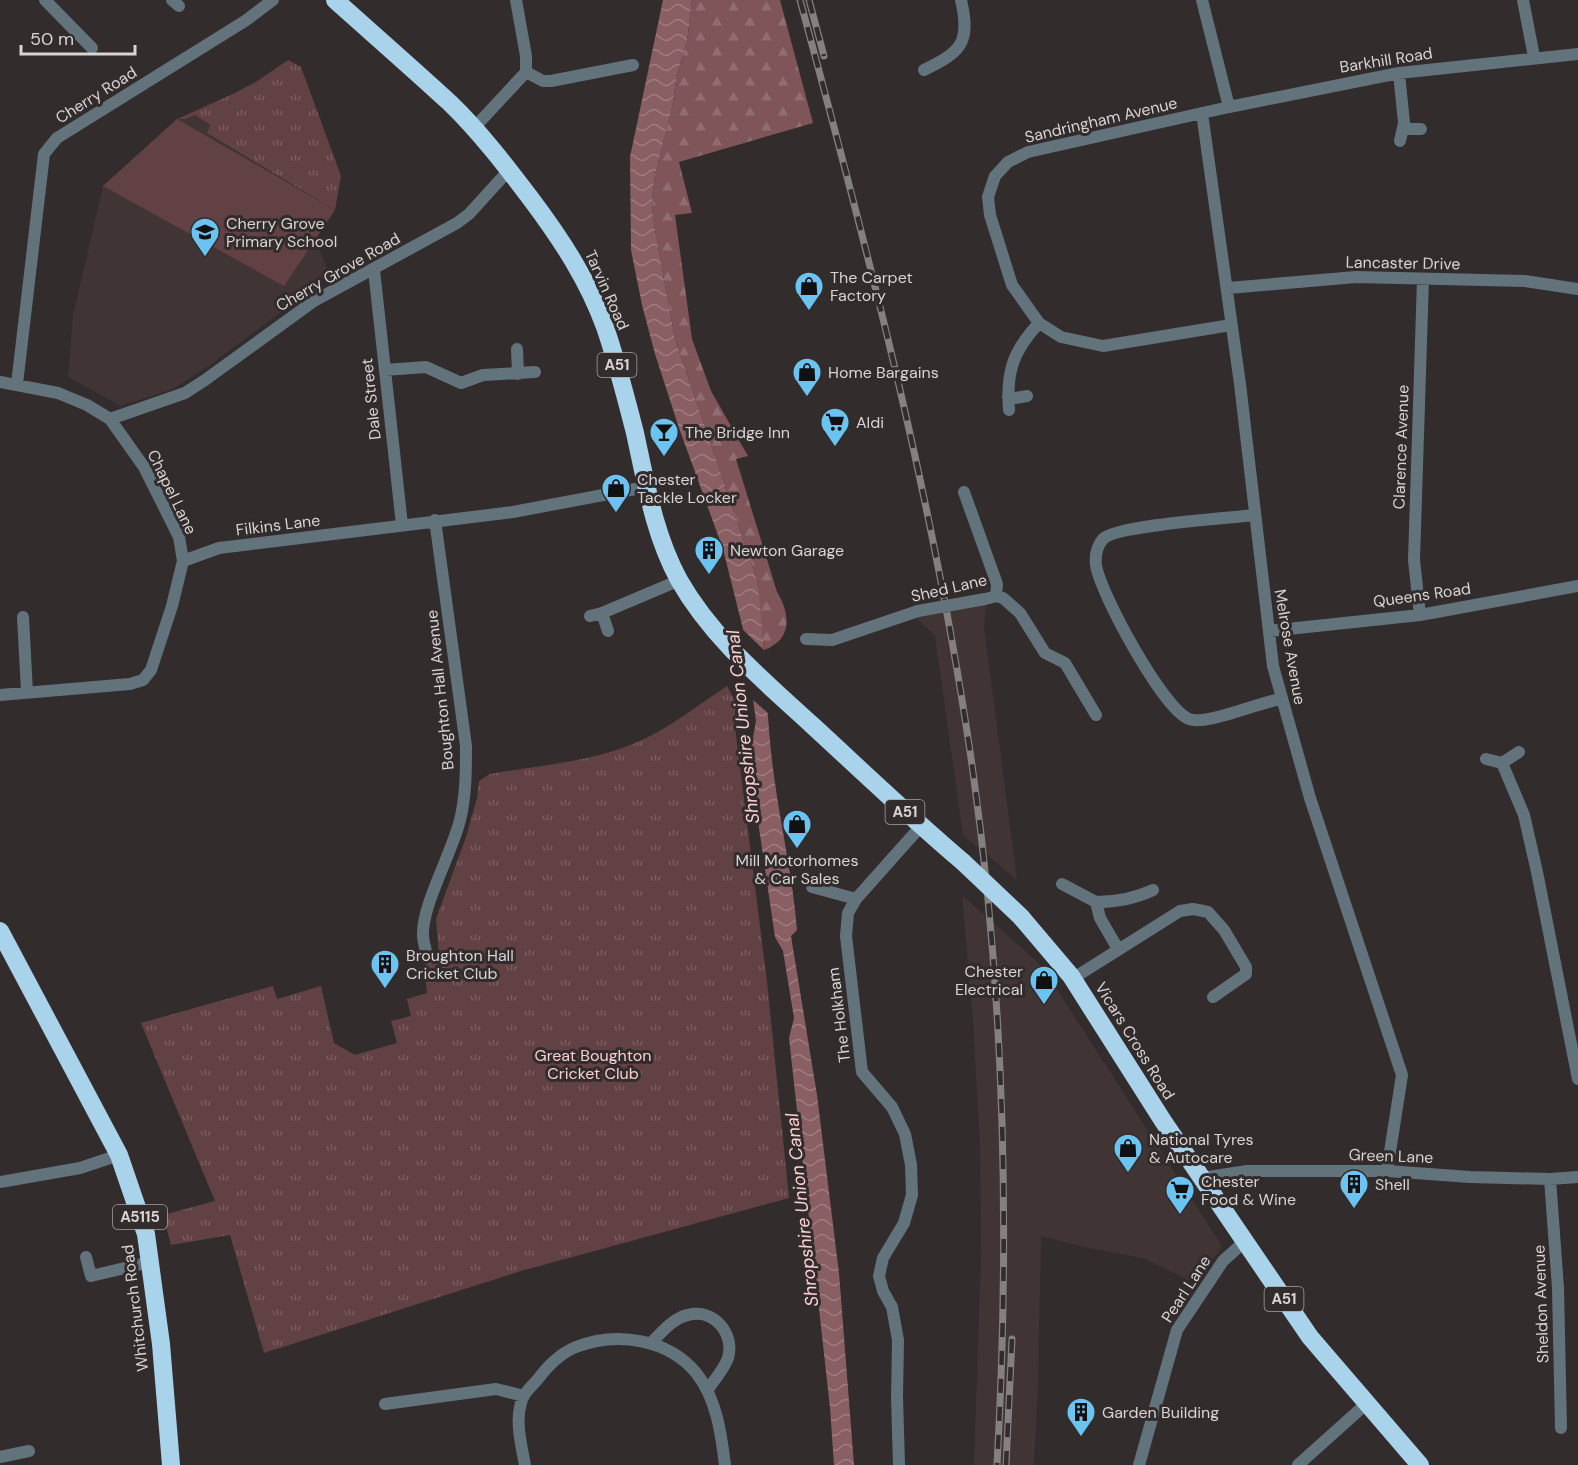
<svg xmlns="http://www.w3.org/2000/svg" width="1578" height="1465" font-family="'DM Sans',sans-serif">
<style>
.built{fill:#413434}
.grass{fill:#624144}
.forest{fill:url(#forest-firs)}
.park{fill:url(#park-tufts)}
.water{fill:url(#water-waves)}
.pier{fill:#322c2c}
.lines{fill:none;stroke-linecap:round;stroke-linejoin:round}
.street{stroke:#62737c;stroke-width:12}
.highway{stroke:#a9d3eb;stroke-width:18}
.rail-casing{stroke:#858080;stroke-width:7}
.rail{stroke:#322c2c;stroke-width:4.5;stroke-dasharray:14;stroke-linecap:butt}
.street-bridge{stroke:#62737c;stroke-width:12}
.highway-bridge{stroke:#a9d3eb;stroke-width:18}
.labels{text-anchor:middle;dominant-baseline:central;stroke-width:6;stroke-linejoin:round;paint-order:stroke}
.shield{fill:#322c2c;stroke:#a6a2a2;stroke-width:1.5}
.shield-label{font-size:15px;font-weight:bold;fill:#d8d4d4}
.street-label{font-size:16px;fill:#d8d4d4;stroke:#322c2c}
.poi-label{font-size:16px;fill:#d8d4d4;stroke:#322c2c;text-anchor:start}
.park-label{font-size:16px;fill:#facdd0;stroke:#322c2c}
.water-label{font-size:18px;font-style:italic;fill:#ffd1d4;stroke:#322c2c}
</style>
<defs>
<pattern id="forest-firs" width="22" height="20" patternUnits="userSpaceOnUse" patternTransform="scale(1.5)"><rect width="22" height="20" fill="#7f5559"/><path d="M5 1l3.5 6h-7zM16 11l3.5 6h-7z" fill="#906d70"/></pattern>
<pattern id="park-tufts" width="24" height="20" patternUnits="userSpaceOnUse" patternTransform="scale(1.5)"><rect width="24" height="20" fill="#624144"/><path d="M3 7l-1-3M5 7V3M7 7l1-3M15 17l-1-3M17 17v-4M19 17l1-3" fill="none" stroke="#785c5e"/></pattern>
<pattern id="water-waves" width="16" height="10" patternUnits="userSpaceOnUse" patternTransform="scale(1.5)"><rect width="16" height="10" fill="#895f63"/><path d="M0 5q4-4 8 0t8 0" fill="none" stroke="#9e7c80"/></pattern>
</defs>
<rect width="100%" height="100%" fill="#322c2c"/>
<path class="built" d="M195,115L210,125L207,133L335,210L315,239L330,275L210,365L173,389L121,406L68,377L73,316L103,186L177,119H185Z
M986,604L984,627L1017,880L963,835L935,636L916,617Z
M962,895L1042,966L1222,1246L1196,1284L1143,1258L1084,1247L1041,1236L1038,1382L1034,1465H974L981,1255L980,1145L973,1022Z"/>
<path class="grass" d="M177,119L335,210L284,286L103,186Z"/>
<path class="forest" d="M692,0H780L813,123L679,162L692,213L675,215L692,339L711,391L748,456L736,459L777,592C791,615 792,640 764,650L757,580L675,339L653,219L652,197L655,175L672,108L677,74L687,42Z"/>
<path class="park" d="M288,60L301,67L341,176L335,210L207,133L210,125L195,115L185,119H177L235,93L259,80Z
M727,686L737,705L734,719L767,982L789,1198L521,1271L264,1353L230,1235L171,1245L163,1215L215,1201L141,1023L273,986L277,999L321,986L334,1043L355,1055L397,1043L391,1021L411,1016L407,999L427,993L424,965L439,958L436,919L466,837L477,798L479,781L490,774C541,765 594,762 642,740C672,726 700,704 727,686Z"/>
<path class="water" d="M663,0H692L687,42L677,74L672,108L655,175L652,197L653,219L675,339L757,580C766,645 765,711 774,776C781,828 793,878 797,930L791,936L817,1095L839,1273L854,1465H834L830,1408L789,1038L794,1018L783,951L775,937L749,760L756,721L744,633L723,549L679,428L655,354L642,305L631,250L630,157Z"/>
<path class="pier" d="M740,627L767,653L771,716L750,697Z"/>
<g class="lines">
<path class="street" d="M45,0L92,48
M172,0L179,6
M1202,0L1229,107
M1523,0L1534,57
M924,70C961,52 971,43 961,0
M526,72L543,81H551L633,65
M1399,73L1404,123L1400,141
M1202,113L1240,384L1273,666L1310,798L1402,1075L1387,1171
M474,128L526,72V56L516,0
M1403,129H1421
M374,270L402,525
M1228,288L1356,277L1525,281L1578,289
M1039,323L1012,285L990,215L988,197L995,176L1008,162L1028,152L1229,107L1399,73L1578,54
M517,349L518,374
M385,370L426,367L461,383L483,375L535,372
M0,382L58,393L87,405L110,419L144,467L179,537L183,561
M17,384L44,154L57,138L245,21L273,0
M1008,397L1015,398L1027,396
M1009,410C1006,372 1013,351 1039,323L1061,337L1103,346L1231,325
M110,419L185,393L205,380L314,301L457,223L469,214L509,170
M964,492L997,584L996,596L989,598
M1255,515C1229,518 1116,525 1103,539C1097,546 1095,556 1096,565C1100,593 1163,709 1189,719C1205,726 1260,702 1281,699
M996,596L1003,598L1020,613L1045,653L1065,663L1096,715
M602,613L608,631
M1420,615L1414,560L1423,279
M590,616L602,613L680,580
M23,617L27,692
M1269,631L1420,615L1578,586
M806,639L832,640L918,611
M0,695L130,684L143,680L151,670L172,606L183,561L219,548L513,512L646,487
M1486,759L1502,763L1519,752
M1502,763L1524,815L1537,872L1578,1079
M1062,884L1096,902L1100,918L1118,949
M812,887L856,899L921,826
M856,899L848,913L846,936L862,1072L892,1107L905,1134L911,1165L912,1195L904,1223L883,1258L879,1276L883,1291L892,1307L898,1340L897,1397L899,1465
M1096,902C1116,902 1134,899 1153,890
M428,958C426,951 423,942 423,935C422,905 452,853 460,820C466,796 466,771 466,746L435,520
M1072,979L1180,911L1193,909L1208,912L1224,930L1246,967V974L1213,997
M1202,1178L1247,1171H1387L1470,1177L1550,1179L1578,1177
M1550,1179L1558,1288L1561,1428
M0,1182L80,1168L119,1155
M86,1257L91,1276L150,1262
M651,1343C661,1333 673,1318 688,1315C714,1308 735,1334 728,1358C724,1369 714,1381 707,1390
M385,1404L496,1389L524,1396
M0,1457L29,1451
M525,1465C521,1443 514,1419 523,1397C526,1391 533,1385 538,1379C547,1367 561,1353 576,1347C617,1331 669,1339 697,1374C717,1400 721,1434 725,1465
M1139,1465L1177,1330L1223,1261L1244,1242
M1298,1465L1366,1404"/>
<path class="highway" d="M335,0C373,34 412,68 450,103C480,132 506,166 531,199C561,239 588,280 605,327C617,362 626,398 635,433C646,483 654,534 679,580C712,638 763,680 812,725C862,771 911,818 963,862
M1021,917L1071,976L1163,1121L1310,1337L1420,1465
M0,931L119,1155L146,1234L161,1344L171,1465"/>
<g class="rail-casing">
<path id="rail" d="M800,0C869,255 936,510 973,772C1005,1001 1010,1234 997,1465
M809,0L824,56
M1006,1465L1012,1339"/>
</g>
<use href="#rail" class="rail"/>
<path class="street-bridge" d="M918,611L985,599"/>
<path class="highway-bridge" d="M963,862L1021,917"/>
</g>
<defs>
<g id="school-pin" transform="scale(1.5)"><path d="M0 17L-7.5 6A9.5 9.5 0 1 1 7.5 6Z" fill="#6bc3f2" stroke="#322c2c"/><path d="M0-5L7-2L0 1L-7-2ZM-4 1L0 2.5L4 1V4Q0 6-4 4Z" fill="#111"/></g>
<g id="shop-pin" transform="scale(1.5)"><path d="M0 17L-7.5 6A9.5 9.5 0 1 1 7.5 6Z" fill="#6bc3f2" stroke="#322c2c"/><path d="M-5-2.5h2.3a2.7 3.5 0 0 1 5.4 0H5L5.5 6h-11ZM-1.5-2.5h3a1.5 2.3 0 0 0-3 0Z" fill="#111"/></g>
<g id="supermarket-pin" transform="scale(1.5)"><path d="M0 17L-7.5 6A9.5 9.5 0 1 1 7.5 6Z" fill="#6bc3f2" stroke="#322c2c"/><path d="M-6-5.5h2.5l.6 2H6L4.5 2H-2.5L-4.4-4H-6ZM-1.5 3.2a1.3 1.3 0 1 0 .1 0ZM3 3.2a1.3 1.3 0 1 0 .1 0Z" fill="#111"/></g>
<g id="bar-pin" transform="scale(1.5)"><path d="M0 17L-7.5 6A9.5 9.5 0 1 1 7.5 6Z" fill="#6bc3f2" stroke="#322c2c"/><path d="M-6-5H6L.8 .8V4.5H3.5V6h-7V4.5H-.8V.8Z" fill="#111"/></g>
<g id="building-pin" transform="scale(1.5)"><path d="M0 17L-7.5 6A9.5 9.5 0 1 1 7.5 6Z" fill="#6bc3f2" stroke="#322c2c"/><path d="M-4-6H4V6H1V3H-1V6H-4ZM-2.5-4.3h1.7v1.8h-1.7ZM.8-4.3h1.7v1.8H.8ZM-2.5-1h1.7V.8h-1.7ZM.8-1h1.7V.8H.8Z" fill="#111"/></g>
</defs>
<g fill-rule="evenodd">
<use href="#school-pin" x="205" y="232"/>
<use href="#shop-pin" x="809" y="286"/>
<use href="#shop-pin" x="807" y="372"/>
<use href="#supermarket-pin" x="835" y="422"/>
<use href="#bar-pin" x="664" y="432"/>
<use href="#shop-pin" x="616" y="488"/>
<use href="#building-pin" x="709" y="550"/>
<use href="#shop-pin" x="797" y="824"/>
<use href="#building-pin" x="385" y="964"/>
<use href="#shop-pin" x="1044" y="980"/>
<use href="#shop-pin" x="1128" y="1148"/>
<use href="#building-pin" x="1354" y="1184"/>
<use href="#supermarket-pin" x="1180" y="1190"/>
<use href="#building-pin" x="1081" y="1412"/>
</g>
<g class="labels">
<g class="shield">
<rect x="597.5" y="353" width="39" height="24" rx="4.5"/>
<rect x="885.5" y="800" width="39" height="24" rx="4.5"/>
<rect x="113" y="1205" width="54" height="24" rx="4.5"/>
<rect x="1264.5" y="1287" width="39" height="24" rx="4.5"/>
</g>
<g class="shield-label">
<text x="617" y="365">A51</text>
<text x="905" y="812">A51</text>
<text x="140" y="1217">A5115</text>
<text x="1284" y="1299">A51</text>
</g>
<g class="street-label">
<text transform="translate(1386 60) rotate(-9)">Barkhill Road</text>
<text transform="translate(96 95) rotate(-32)">Cherry Road</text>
<text transform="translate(1101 120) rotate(-13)">Sandringham Avenue</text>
<text transform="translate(1403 263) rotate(1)">Lancaster Drive</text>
<text transform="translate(338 272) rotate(-30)">Cherry Grove Road</text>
<text transform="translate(607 290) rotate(66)">Tarvin Road</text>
<text transform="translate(371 399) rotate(-96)">Dale Street</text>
<text transform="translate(1401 447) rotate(-88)">Clarence Avenue</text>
<text transform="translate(172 492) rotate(64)">Chapel Lane</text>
<text transform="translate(278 525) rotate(-7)">Filkins Lane</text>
<text transform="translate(949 588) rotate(-13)">Shed Lane</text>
<text transform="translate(1422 595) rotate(-8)">Queens Road</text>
<text transform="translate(1290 647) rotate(80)">Melrose Avenue</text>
<text transform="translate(440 690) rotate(-96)">Boughton Hall Avenue</text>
<text transform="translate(839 1015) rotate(-97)">The Holkham</text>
<text transform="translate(1135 1041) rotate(58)">Vicars Cross Road</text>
<text transform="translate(1391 1156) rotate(2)">Green Lane</text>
<text transform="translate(1186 1289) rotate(-57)">Pearl Lane</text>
<text transform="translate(1541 1304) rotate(-92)">Sheldon Avenue</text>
<text transform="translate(135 1308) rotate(-97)">Whitchurch Road</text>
</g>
<g class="poi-label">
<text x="226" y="223">Cherry Grove<tspan x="226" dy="18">Primary School</tspan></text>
<text x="830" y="277">The Carpet<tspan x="830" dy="18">Factory</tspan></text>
<text x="828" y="372">Home Bargains</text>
<text x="856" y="422">Aldi</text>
<text x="685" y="432">The Bridge Inn</text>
<text x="637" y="479">Chester<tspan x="637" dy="18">Tackle Locker</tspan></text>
<text x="730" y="550">Newton Garage</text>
<text x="797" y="860" text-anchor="middle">Mill Motorhomes<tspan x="797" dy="18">&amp; Car Sales</tspan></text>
<text x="406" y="955">Broughton Hall<tspan x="406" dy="18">Cricket Club</tspan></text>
<text x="1023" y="971" text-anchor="end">Chester<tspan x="1023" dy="18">Electrical</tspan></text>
<text x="1149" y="1139">National Tyres<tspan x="1149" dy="18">&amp; Autocare</tspan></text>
<text x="1201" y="1181">Chester<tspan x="1201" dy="18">Food &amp; Wine</tspan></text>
<text x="1375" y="1184">Shell</text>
<text x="1102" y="1412">Garden Building</text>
</g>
<g class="park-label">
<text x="593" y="1055">Great Boughton<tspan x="593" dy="18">Cricket Club</tspan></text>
</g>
<g class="water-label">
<text transform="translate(743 727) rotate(-96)">Shropshire Union Canal</text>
<text transform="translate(802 1210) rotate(-96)">Shropshire Union Canal</text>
</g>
</g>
<path d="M21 45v9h114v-9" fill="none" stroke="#d8d4d4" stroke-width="3"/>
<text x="30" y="45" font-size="18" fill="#d8d4d4" stroke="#322c2c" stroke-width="4.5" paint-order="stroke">50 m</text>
</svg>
